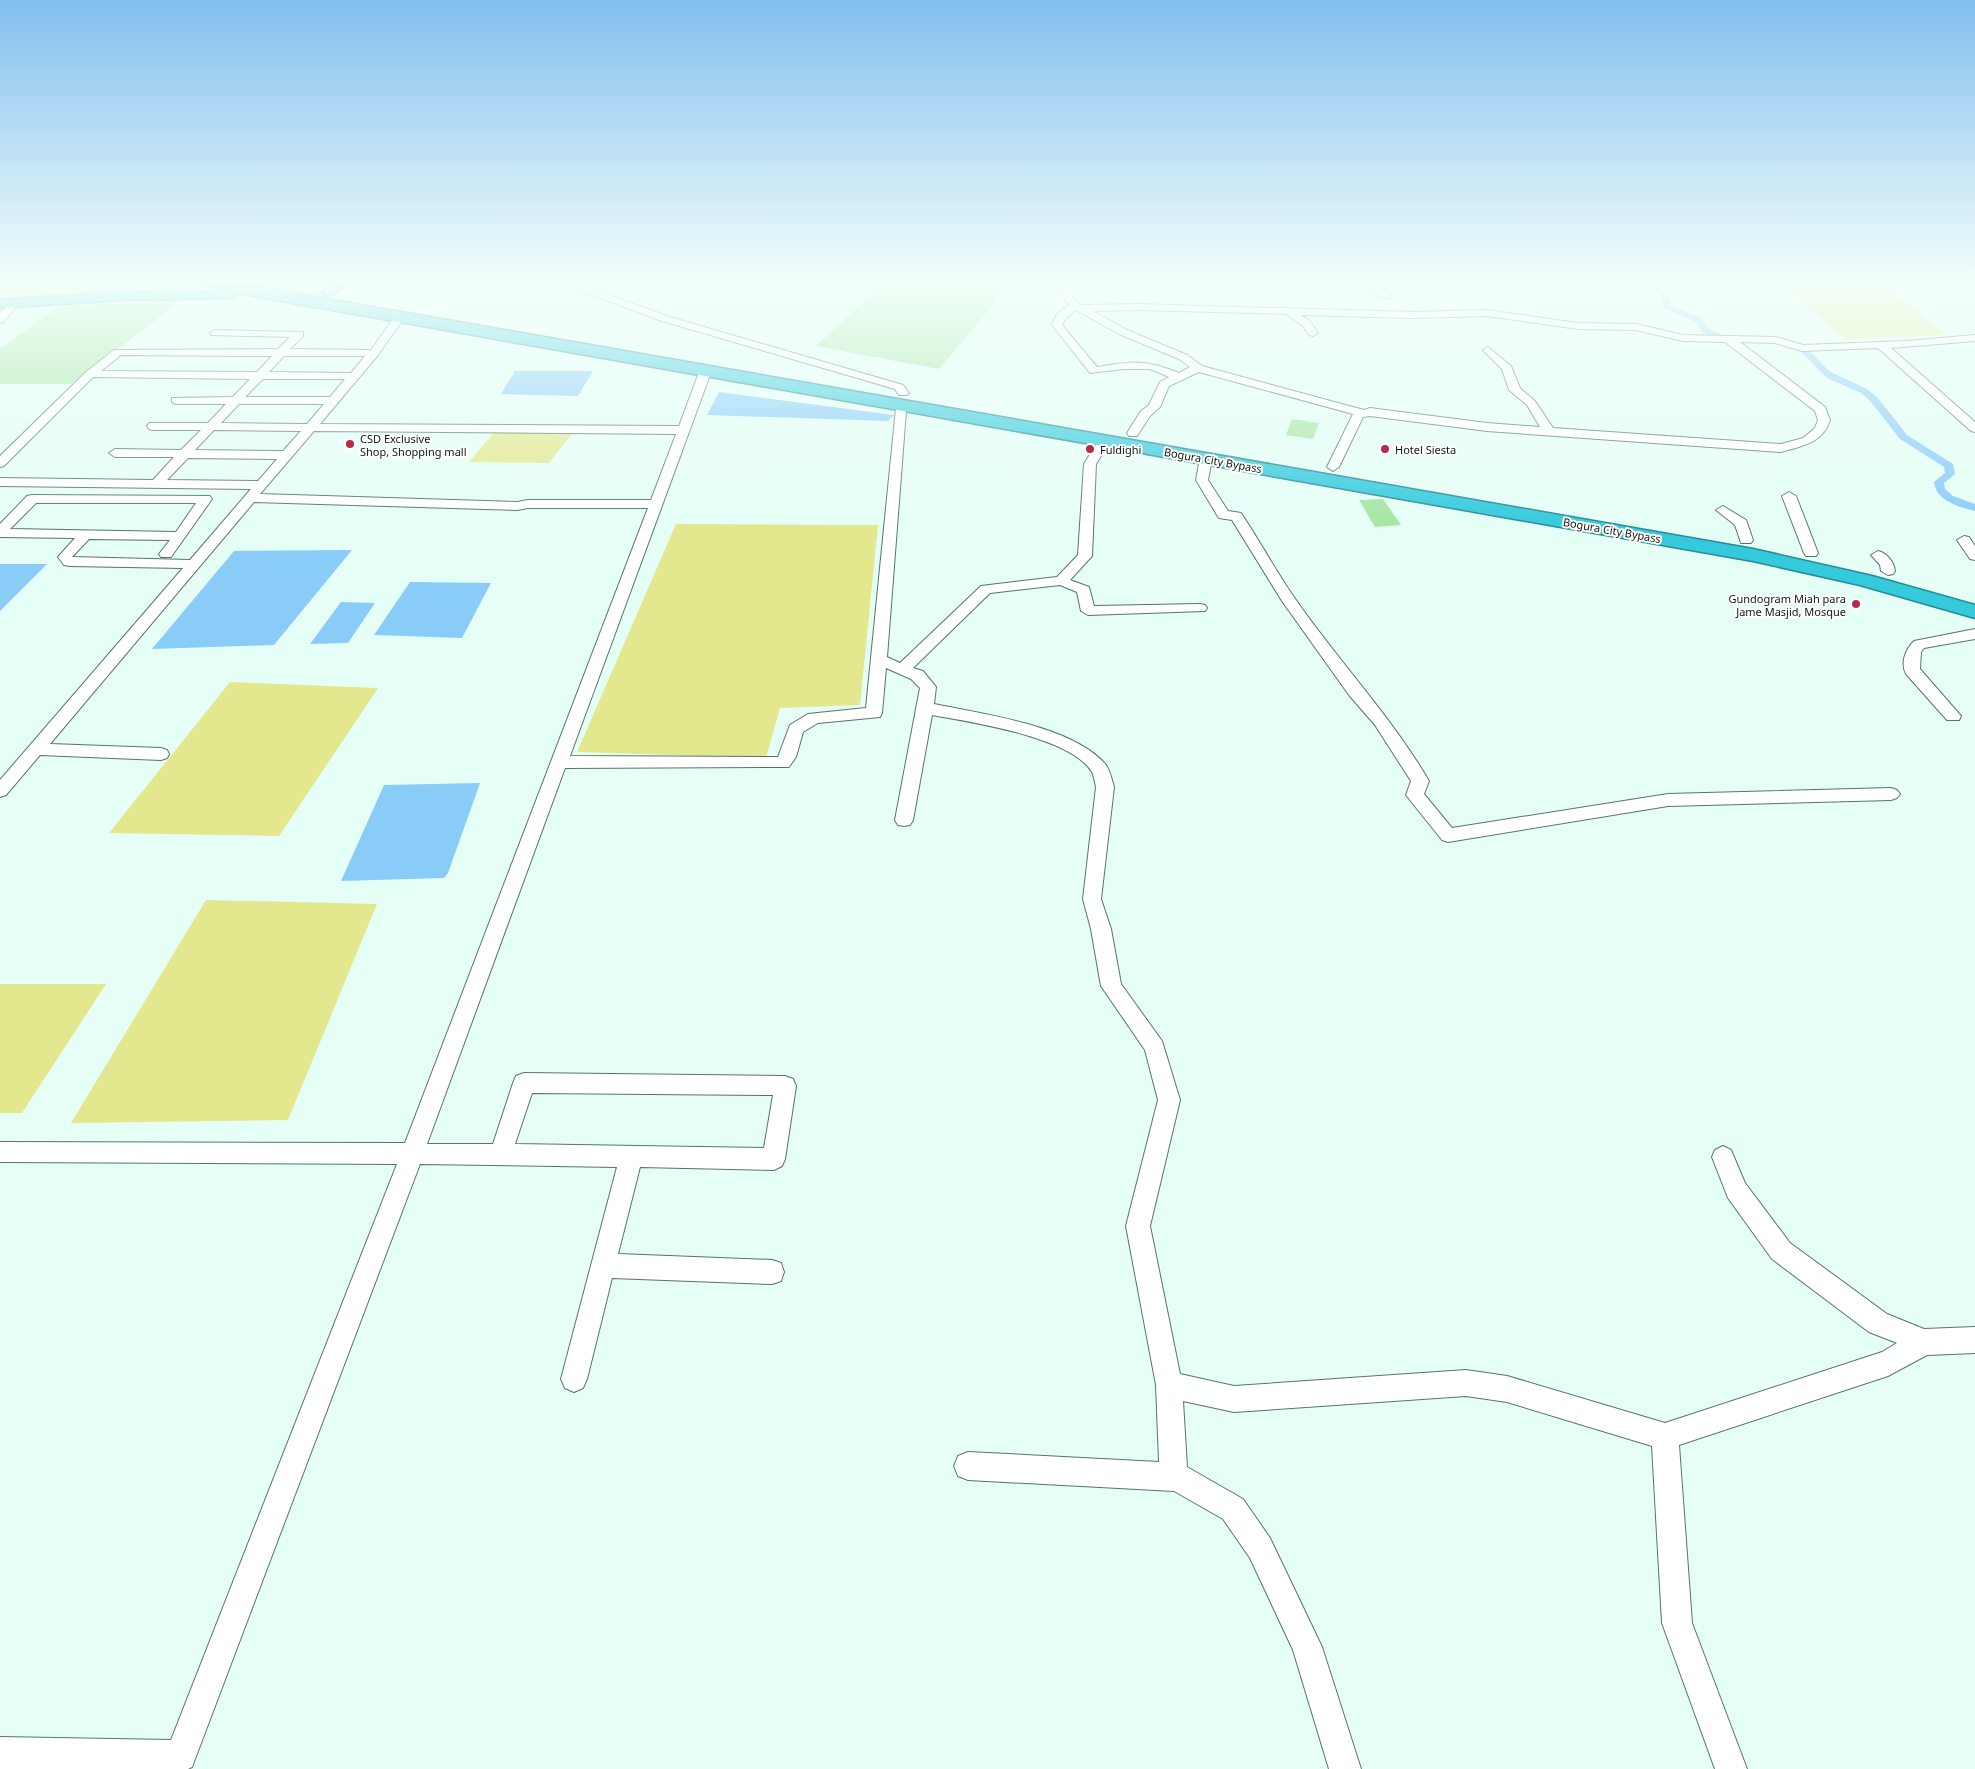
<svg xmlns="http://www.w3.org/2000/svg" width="1975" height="1769" font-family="'Noto Sans',sans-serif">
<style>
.green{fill:#e3e88e}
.water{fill:#8accf8}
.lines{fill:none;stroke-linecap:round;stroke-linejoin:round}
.canal{fill:#8accf8;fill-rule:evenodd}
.building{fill:#a5e6a1}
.minor-casing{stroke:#56746b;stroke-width:2}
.major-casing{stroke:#268c96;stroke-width:3}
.highway-casing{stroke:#268c96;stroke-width:3}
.minor{fill:#fff;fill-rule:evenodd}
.major{fill:#85dfea;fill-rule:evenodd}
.highway{fill:#34cadc;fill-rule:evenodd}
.poi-dot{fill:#ba2945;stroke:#fff;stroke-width:2}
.labels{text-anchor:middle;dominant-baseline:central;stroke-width:4;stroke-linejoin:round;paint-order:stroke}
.far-poi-label{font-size:11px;fill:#0c1815;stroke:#fff;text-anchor:start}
.far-street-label{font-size:11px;fill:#0c1815;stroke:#fff}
</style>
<rect width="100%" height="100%" fill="#e5fff7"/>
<path class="green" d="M0,281H167L208,291L117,292L0,301Z
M1777,281H1878L1948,335L1846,339Z
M496,430L574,431L549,463L469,462Z
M676,524L878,525L860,705L780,708L766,758L577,752Z
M230,682L378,688L279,836L109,833Z
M206,900L377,904L288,1120L71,1123Z
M0,984H106L22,1113H0Z"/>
<path class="water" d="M515,371H593L578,396L501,394Z
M719,392L894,415L888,421L707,415Z
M352,550L274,645L152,649L234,551Z
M0,564H47L0,611Z
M410,582L491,583L462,638L374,635Z
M341,602L375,603L348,643L310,644Z
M480,783L448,873L444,878L341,881L384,785Z"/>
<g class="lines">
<path class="canal" d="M1646,281H1655L1668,296L1671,305L1701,318L1708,328L1721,335H1737L1741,338L1737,341L1716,339L1702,332L1695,322L1664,308L1660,297Z
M1786,340H1792L1805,346L1829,371L1867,389L1878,398L1907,435L1953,464L1955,474L1944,483L1945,489L1953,496L1975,504V511C1959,507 1936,501 1934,482L1945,473L1944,467L1900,439L1871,402L1861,393L1827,378L1799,350L1786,344Z"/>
</g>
<path class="building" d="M885,281H938L1005,291L939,369L816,346Z
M180,301L120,348L113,349L71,384H0V348L60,306Z
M1292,419L1319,423L1313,439L1286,435Z
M1383,499L1401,525L1375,527L1359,500Z"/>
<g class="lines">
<g class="minor-casing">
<path id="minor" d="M554,281H569L670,317L903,385L909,393L907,395H899L895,389L662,321Z
M1047,281L1062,282L1079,304L1083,305L1138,304L1412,312L1487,310L1578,323L1636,324L1683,335L1776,337L1803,345L1906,341L1975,335V341L1891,348L1975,422V432L1971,431L1878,348L1802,351L1775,343L1740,342L1825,407L1830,420C1823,443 1802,446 1781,452L1487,431L1370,416L1363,417L1339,467L1333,471L1327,467L1353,414L1199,372L1169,386L1160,407L1150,416L1137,436H1129L1127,433L1141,411L1149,405L1160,382L1169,377L1150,369H1123L1090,373L1052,325L1057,314L1069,305L1054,286ZM1076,310L1119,334L1179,359L1190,367L1179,373C1145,359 1132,361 1097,367L1062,325L1066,318ZM1138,310L1286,314L1302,325L1309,335L1313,336L1318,333L1310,321L1300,315L1412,318L1487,316L1578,329L1636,330L1683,341L1725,342L1815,411L1818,420L1815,428L1803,438L1781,444L1553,428L1535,401L1520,388L1511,366L1488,347L1483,350L1502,369L1509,390L1527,405L1540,427L1487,423L1370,408L1364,410L1202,366L1187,355L1127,330L1093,311Z
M1130,281H1140V282L1135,285Z
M1361,281H1373L1392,297L1383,299Z
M1766,281H1778L1781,285L1772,287Z
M9,300L13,301L15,308L4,322L0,323V313L5,308L4,303Z
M397,318L402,321L378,355L320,424L679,426L698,375L704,372L710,375L570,756L778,757L790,725L808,714L866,708L896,408L900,407L906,411L887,657L900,663L981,586L1057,577L1078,555L1084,464L1097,443H1105L1107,446L1096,464L1092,556L1070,580L1089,587L1094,606L1200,604L1205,605L1207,608L1205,611L1088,615L1081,611L1077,592L1060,585L990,593L913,668L923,671L936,687L934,704C983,714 1074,726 1106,765C1110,771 1112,780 1114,787L1101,899L1111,929L1121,984L1162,1041L1180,1100L1150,1226L1180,1374L1234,1386L1466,1370L1507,1376L1665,1423L1882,1352L1897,1343L1869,1332L1772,1259L1728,1198L1712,1157L1715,1150L1723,1146L1731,1150L1745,1183L1790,1243L1887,1314L1924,1329L1975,1327V1353L1927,1355L1888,1376L1679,1445L1692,1623L1747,1769H1715L1662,1623L1652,1446L1507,1402L1466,1396L1234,1412L1183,1401L1187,1467L1243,1499L1270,1538L1322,1647L1361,1769H1329L1293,1650L1250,1558L1223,1519L1174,1491L968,1480L958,1476L954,1466L958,1456L968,1452L1159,1462L1156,1385L1126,1226L1158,1100L1145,1050L1101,986L1091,929L1083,899L1096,787C1095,783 1094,776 1092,772C1071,737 971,722 932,715L913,820L910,825L904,826L898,825L895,820L920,688L911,679L886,668L882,713L880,717L818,723L803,732L796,757L789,767L565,768L427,1144H493L513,1083L516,1076L524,1073L785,1076L793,1079L796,1086L785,1159L782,1166L774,1170L640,1167L618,1254L772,1260L781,1263L784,1272L781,1281L772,1284L612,1278L587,1379L583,1388L574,1392L565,1388L561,1379L617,1167L420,1164L192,1767L188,1769H0V1737L171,1740L397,1164L0,1162V1142L405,1143L648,508H528L517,510L254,502L50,744L161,748L167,750L169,754L167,758L161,760L40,755L6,795L0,797V780L183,568L69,566L64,565L58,557L75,538L0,537V524L27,496L32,495L210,496L212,499L171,557H161L159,554L170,540L89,539L72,557L190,560L251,489L0,486V478L153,480L174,457H115L109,453L115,449L181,450L201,430H153L149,429L147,426L149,423H208L226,404H176L172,402V398L233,397L250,379L93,377L4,466L0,467V456L86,372L114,350L278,349L290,337L211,335L210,333L215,330L303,332V336L290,349L371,350L393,319ZM121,355L272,356L257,372L101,371ZM284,356H365L351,373L269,372ZM263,379H345L330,397H245ZM239,404H324L307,424L221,423ZM214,430L301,431L283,451L195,450ZM314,431L676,434L651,500H528L517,502L260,494ZM188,458L277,459L258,481L167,480ZM36,503H196L176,532L10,529ZM532,1093L773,1095L764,1148L515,1144Z
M1205,460L1211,464L1208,480L1228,511L1241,513C1260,541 1276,572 1296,600C1339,662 1391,716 1429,781L1424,794L1452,828L1668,794L1891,788L1897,790L1900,794L1897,798L1891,800L1668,806L1448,842L1442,840L1406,795L1411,781L1375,725L1349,695L1282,601L1232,520L1219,518L1217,515L1196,480L1199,464Z
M1789,492L1796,496L1818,553L1816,556H1806L1804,553L1782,496Z
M1723,506L1746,520L1753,540L1751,543H1741L1735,525L1716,510Z
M1964,536L1969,537L1975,546V560L1970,559L1957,540Z
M1878,551C1887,553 1894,562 1895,571L1893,574L1888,575L1881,571L1880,565L1871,555Z
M1975,629V639L1924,648L1921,652L1920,669L1961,716L1959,720H1947L1906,674C1900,662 1906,649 1914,641Z"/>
</g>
<g class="major-casing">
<path id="major" d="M336,281H351L332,295H324L322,292Z"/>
</g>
<g class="highway-casing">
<path id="highway" d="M199,281H225L1753,549L1872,576L1975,605V618L1860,585L1753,561L258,297L201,284Z
M229,291L236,295L234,298L124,300L0,308V300L124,292Z"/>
</g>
<use href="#minor" class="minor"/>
<use href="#major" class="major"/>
<use href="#highway" class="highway"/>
</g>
<linearGradient id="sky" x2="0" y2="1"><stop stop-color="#82beee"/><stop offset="0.53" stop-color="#f3fffb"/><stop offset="1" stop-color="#f3fffb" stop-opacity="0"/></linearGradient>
<rect width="1975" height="529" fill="url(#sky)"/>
<g class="poi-dot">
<circle cx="350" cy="444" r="5"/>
<circle cx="1090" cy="449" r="5"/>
<circle cx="1385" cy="449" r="5"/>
<circle cx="1856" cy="604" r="5"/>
</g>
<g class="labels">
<g class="far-poi-label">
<text x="360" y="438">CSD Exclusive<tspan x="360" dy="13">Shop, Shopping mall</tspan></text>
<text x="1100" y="449">Fuldighi</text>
<text x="1395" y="449">Hotel Siesta</text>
<text x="1846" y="598" text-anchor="end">Gundogram Miah para<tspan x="1846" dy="13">Jame Masjid, Mosque</tspan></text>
</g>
<g class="far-street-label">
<text transform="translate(1213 460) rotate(10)">Bogura City Bypass</text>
<text transform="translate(1612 530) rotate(10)">Bogura City Bypass</text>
</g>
</g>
</svg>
